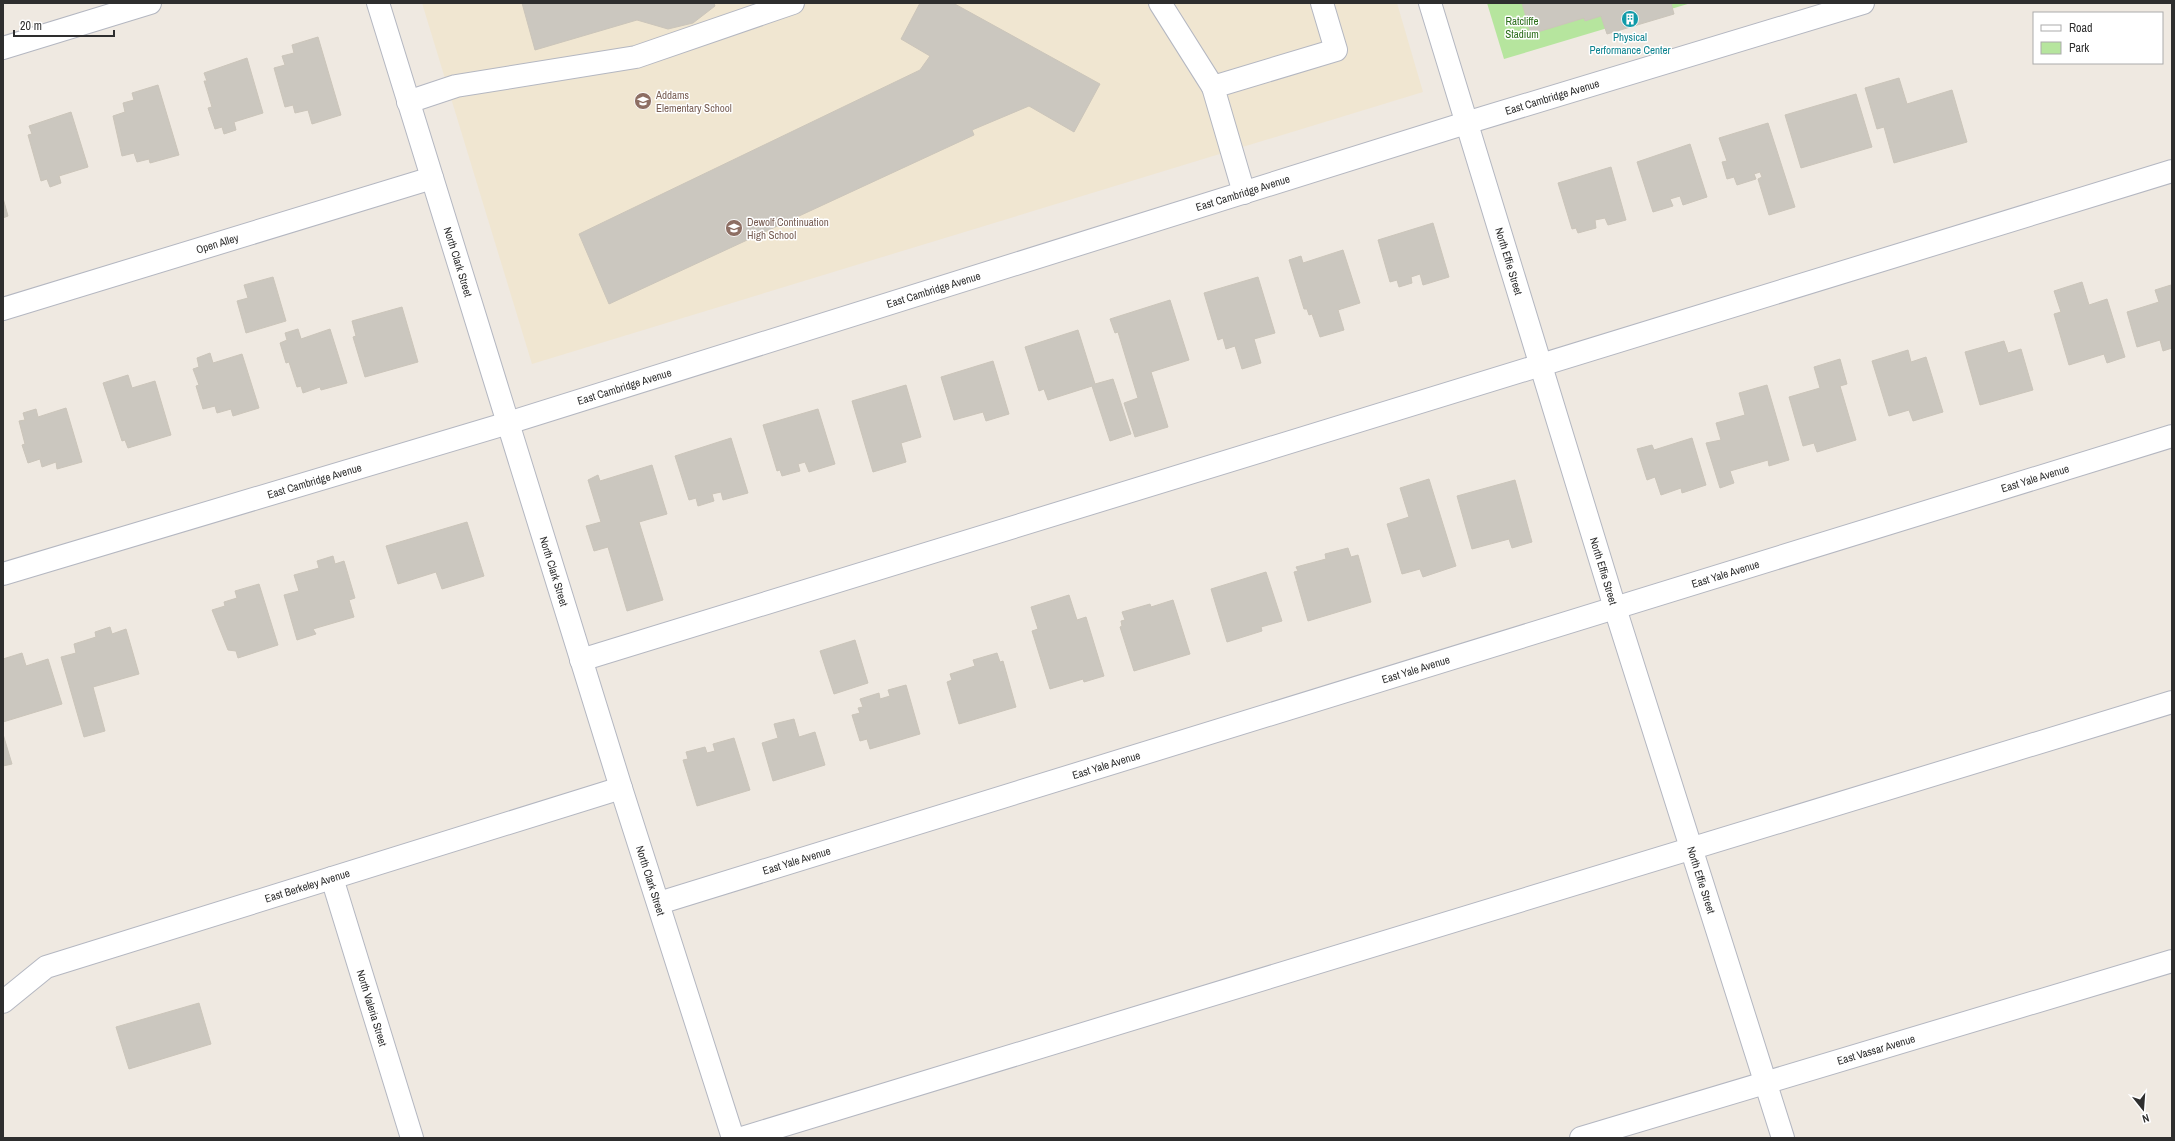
<svg xmlns="http://www.w3.org/2000/svg" width="2175" height="1141" font-family="'Archivo Narrow',sans-serif">
<style>
.education{fill:#f0e6d1}
.green{fill:#b6e59e}
.building{fill:#cbc7bf;stroke:#cbc5ba}
.lines{fill:none;stroke-linecap:round;stroke-linejoin:round}
.minor-casing{stroke:#b4b7c1;stroke-width:24}
.minor{stroke:#fff;stroke-width:22}
.labels{text-anchor:middle;dominant-baseline:central;stroke-width:3;stroke-linejoin:round;paint-order:stroke}
.park-label{font-size:11px;fill:#2c6e1b;stroke:#fff}
.culture-label{font-size:11px;fill:#0d838f;stroke:#fff}
.education-label{font-size:11px;fill:#785e54;stroke:#fff;text-anchor:start}
.street-label{font-size:11px;fill:#2e2e2e;stroke:#fff}
</style>
<rect width="100%" height="100%" fill="#efe9e1"/>
<path class="education" d="M422,3H1397L1423,92L532,364Z"/>
<path class="green" d="M1487,3H1691L1504,59Z"/>
<path class="building" d="M522,3H714L715,6L693,23L668,29L637,20L535,50Z
M920,3H953L1100,84L1074,132L1029,106L972,130L974,135L609,304L579,234L920,70L930,56L901,39Z
M1522,3H1671L1674,14L1607,34L1601,16L1585,21L1584,18L1531,34Z
M318,37L341,115L312,124L308,110L295,113L293,105L285,107L274,68L285,65L282,56L294,53L292,45Z
M247,58L263,113L234,122L236,130L224,134L222,127L215,129L208,108L212,107L204,81H207L204,73Z
M1899,78L1907,104L1952,90L1967,142L1894,163L1884,127L1877,129L1865,88Z
M158,85L179,155L150,163L149,159L137,162L134,153L122,156L113,116L125,112L123,103L134,100L132,93Z
M1856,94L1872,147L1801,168L1785,115Z
M71,112L88,167L59,176L61,183L50,187L47,179L41,181L28,135L32,134L29,126Z
M1768,123L1795,207L1769,215L1758,179L1762,177L1760,172L1754,174L1756,179L1737,185L1734,177L1727,179L1722,162L1727,161L1719,138Z
M1690,144L1707,197L1683,205L1680,196L1670,199L1673,206L1653,212L1637,162Z
M1611,167L1626,220L1608,225L1605,218L1595,220L1596,228L1578,233L1576,228L1572,229L1558,183Z
M3,198L8,216L3,218Z
M1433,223L1449,277L1423,285L1420,274L1411,277L1412,283L1399,287L1397,280L1390,282L1378,240Z
M1343,250L1360,303L1338,310L1344,330L1320,337L1312,314L1309,315L1307,309H1304L1289,260L1301,256L1303,263Z
M273,277L286,321L246,333L237,301L248,298L244,285Z
M1258,277L1275,333L1254,339L1261,363L1242,369L1235,346L1226,349L1223,338L1218,340L1204,293Z
M2082,282L2089,305L2107,299L2125,357L2107,363L2104,354L2069,365L2054,314L2061,312L2054,291Z
M2171,285L2172,348L2163,351L2160,340L2137,347L2127,312L2159,302L2155,290Z
M1170,300L1189,360L1151,372L1168,427L1135,437L1124,403L1138,398L1118,332L1115,333L1110,319Z
M402,307L418,362L365,377L353,337L356,336L352,321Z
M298,329L301,339L330,329L347,383L321,390L320,387L303,393L301,386L297,387L289,362L286,363L280,343L287,340L285,333Z
M1078,330L1095,384L1113,379L1131,434L1110,441L1092,386L1048,400L1044,389L1039,391L1025,347Z
M2004,341L2008,353L2021,349L2033,390L1980,405L1965,352Z
M1908,350L1911,362L1926,357L1943,412L1913,421L1909,410L1889,416L1872,361Z
M210,353L213,363L242,354L259,408L233,416L231,409L217,413L215,406L203,409L196,386L199,385L193,369L199,367L197,358Z
M1840,359L1847,384L1840,386L1856,440L1817,452L1814,443L1803,446L1789,397L1820,388L1814,367Z
M993,361L1009,414L986,421L983,412L954,420L941,377Z
M128,375L132,388L155,381L171,435L128,448L125,440L122,441L103,383Z
M906,385L921,437L901,443L906,462L873,472L852,401Z
M1767,385L1789,460L1769,466L1768,460L1730,471L1734,483L1720,488L1706,443L1721,440L1716,423L1745,415L1739,393Z
M66,408L82,462L57,469L56,462L42,467L40,459L28,463L22,445L25,444L19,421L25,420L23,413L36,409L38,417Z
M818,409L835,464L809,472L805,462L798,464L800,471L782,476L780,470L777,471L763,425Z
M731,438L748,493L723,500L721,492L712,494L714,501L698,506L696,498L689,500L675,456Z
M1692,438L1706,485L1682,493L1681,488L1661,495L1655,477L1647,480L1637,449L1652,445L1654,450Z
M652,465L667,514L639,522L663,600L627,611L608,547L594,551L586,526L601,522L588,480L598,475L600,481Z
M1429,479L1456,566L1423,577L1420,569L1402,574L1387,524L1409,517L1400,488Z
M1515,480L1532,542L1512,548L1509,539L1472,549L1457,496Z
M467,522L484,576L442,589L436,572L398,584L386,546Z
M1348,548L1351,557L1358,555L1371,602L1308,621L1294,572L1298,571L1296,567L1326,559L1325,554Z
M333,556L335,564L344,561L355,598L349,600L354,617L313,629L316,634L297,640L284,595L299,591L294,575L319,568L317,561Z
M1266,572L1282,621L1261,627L1262,631L1227,642L1211,589Z
M259,584L278,645L238,658L236,651L228,650L212,610L225,606L224,602L237,598L235,591Z
M1069,595L1077,620L1086,617L1104,676L1084,682L1083,679L1050,689L1032,631L1038,629L1031,607Z
M1173,600L1190,654L1134,671L1120,627L1122,626L1121,621L1125,620L1122,612L1150,604L1151,607Z
M110,627L112,634L126,629L139,674L93,687L105,731L84,737L61,657L76,653L74,644L96,637L95,632Z
M855,640L868,683L834,694L820,651Z
M22,653L26,666L48,659L62,704L3,722V659Z
M997,653L1000,662L1003,661L1016,707L959,724L947,682L952,680L950,674L975,666L973,660Z
M906,685L920,734L870,749L867,739L860,741L852,715L860,713L858,708L863,707L860,699L879,693L880,699L890,696L888,690Z
M794,719L799,737L815,732L825,765L773,781L762,743L778,738L774,724Z
M3,734L12,764L3,766Z
M734,738L750,790L697,806L683,760L688,759L686,752L705,747L707,753L715,751L713,744Z
M199,1003L211,1044L129,1069L116,1027Z"/>
<g class="lines">
<g class="minor-casing">
<g id="minor">
<path id="s1" d="M378,3L621,788L733,1138"/>
<path d="M1160,3L1213,87"/>
<path id="s2" d="M1430,3L1615,608L1783,1138"/>
<path d="M3,48L150,3"/>
<path d="M408,102L456,86L636,57L793,3"/>
<path d="M1244,193L1213,87L1336,50L1322,3"/>
<path id="s3" d="M3,309L432,178"/>
<path id="s4" d="M3,574L508,423L1466,123L1863,3"/>
<path d="M581,660L2172,171"/>
<path id="s5" d="M332,878L412,1138"/>
<path id="s6" d="M659,903L2172,436"/>
<path id="s7" d="M3,1002L46,967L621,788"/>
<path d="M742,1138L2172,702"/>
<path id="s8" d="M1581,1138L2172,961"/>
</g>
</g>
<use href="#minor" class="minor"/>
</g>
<defs>
<g id="building-disc" transform="scale(0.9)"><circle r="9.5" fill="#0f9aa8" stroke="#fff"/><path d="M-4-6H4V6H1V3H-1V6H-4ZM-2.5-4.3h1.7v1.8h-1.7ZM.8-4.3h1.7v1.8H.8ZM-2.5-1h1.7V.8h-1.7ZM.8-1h1.7V.8H.8Z" fill="#fff"/></g>
<g id="school-disc" transform="scale(0.9)"><circle r="9.5" fill="#8d6e63" stroke="#fff"/><path d="M0-5L7-2L0 1L-7-2ZM-4 1L0 2.5L4 1V4Q0 6-4 4Z" fill="#fff"/></g>
</defs>
<g fill-rule="evenodd">
<use href="#building-disc" x="1630" y="19"/>
<use href="#school-disc" x="643" y="101"/>
<use href="#school-disc" x="734" y="228"/>
</g>
<g class="labels">
<g class="park-label">
<text x="1522" y="21">Ratcliffe<tspan x="1522" dy="13">Stadium</tspan></text>
</g>
<g class="culture-label">
<text x="1630" y="37">Physical<tspan x="1630" dy="13">Performance Center</tspan></text>
</g>
<g class="education-label">
<text x="656" y="95">Addams<tspan x="656" dy="13">Elementary School</tspan></text>
<text x="747" y="222">Dewolf Continuation<tspan x="747" dy="13">High School</tspan></text>
</g>
<g class="street-label">
<text stroke="none"><textPath href="#s4" startOffset="1621">East Cambridge Avenue</textPath></text>
<text stroke="none"><textPath href="#s4" startOffset="1297">East Cambridge Avenue</textPath></text>
<text stroke="none"><textPath href="#s3" startOffset="224">Open Alley</textPath></text>
<text stroke="none"><textPath href="#s1" startOffset="271">North Clark Street</textPath></text>
<text stroke="none"><textPath href="#s2" startOffset="270">North Effie Street</textPath></text>
<text stroke="none"><textPath href="#s4" startOffset="973">East Cambridge Avenue</textPath></text>
<text stroke="none"><textPath href="#s4" startOffset="649">East Cambridge Avenue</textPath></text>
<text stroke="none"><textPath href="#s6" startOffset="1440">East Yale Avenue</textPath></text>
<text stroke="none"><textPath href="#s4" startOffset="325">East Cambridge Avenue</textPath></text>
<text stroke="none"><textPath href="#s1" startOffset="595">North Clark Street</textPath></text>
<text stroke="none"><textPath href="#s2" startOffset="594">North Effie Street</textPath></text>
<text stroke="none"><textPath href="#s6" startOffset="1116">East Yale Avenue</textPath></text>
<text stroke="none"><textPath href="#s6" startOffset="792">East Yale Avenue</textPath></text>
<text stroke="none"><textPath href="#s6" startOffset="468">East Yale Avenue</textPath></text>
<text stroke="none"><textPath href="#s6" startOffset="144">East Yale Avenue</textPath></text>
<text stroke="none"><textPath href="#s1" startOffset="919">North Clark Street</textPath></text>
<text stroke="none"><textPath href="#s2" startOffset="918">North Effie Street</textPath></text>
<text stroke="none"><textPath href="#s7" startOffset="329">East Berkeley Avenue</textPath></text>
<text stroke="none"><textPath href="#s5" startOffset="136">North Valeria Street</textPath></text>
<text stroke="none"><textPath href="#s8" startOffset="308">East Vassar Avenue</textPath></text>
</g>
</g>
<rect width="2175" height="1141" fill="none" stroke="#2e2e2e" stroke-width="8"/>
<rect x="2033" y="12" width="130" height="52" fill="#ffffff" stroke="#ababab"/>
<rect x="2041" y="25" width="20" height="6" fill="#ffffff" stroke="#ababab"/>
<text x="2069" y="32" font-size="12" fill="#2e2e2e">Road</text>
<rect x="2041" y="42" width="20" height="12" fill="#b6e59e" stroke="#ababab"/>
<text x="2069" y="52" font-size="12" fill="#2e2e2e">Park</text>
<g transform="translate(2143 1109) rotate(163)" stroke="#ffffff" stroke-width="3" paint-order="stroke">
<path d="M0-3L7 15L0 10L-7 15Z" fill="#2e2e2e"/>
<text y="-6" font-size="11" font-weight="bold" text-anchor="middle" fill="#2e2e2e">N</text>
</g>
<path d="M14 30v6h100v-6" fill="none" stroke="#2e2e2e" stroke-width="2"/>
<text x="20" y="30" font-size="12" fill="#2e2e2e" stroke="#ffffff" stroke-width="3" paint-order="stroke">20 m</text>
</svg>
